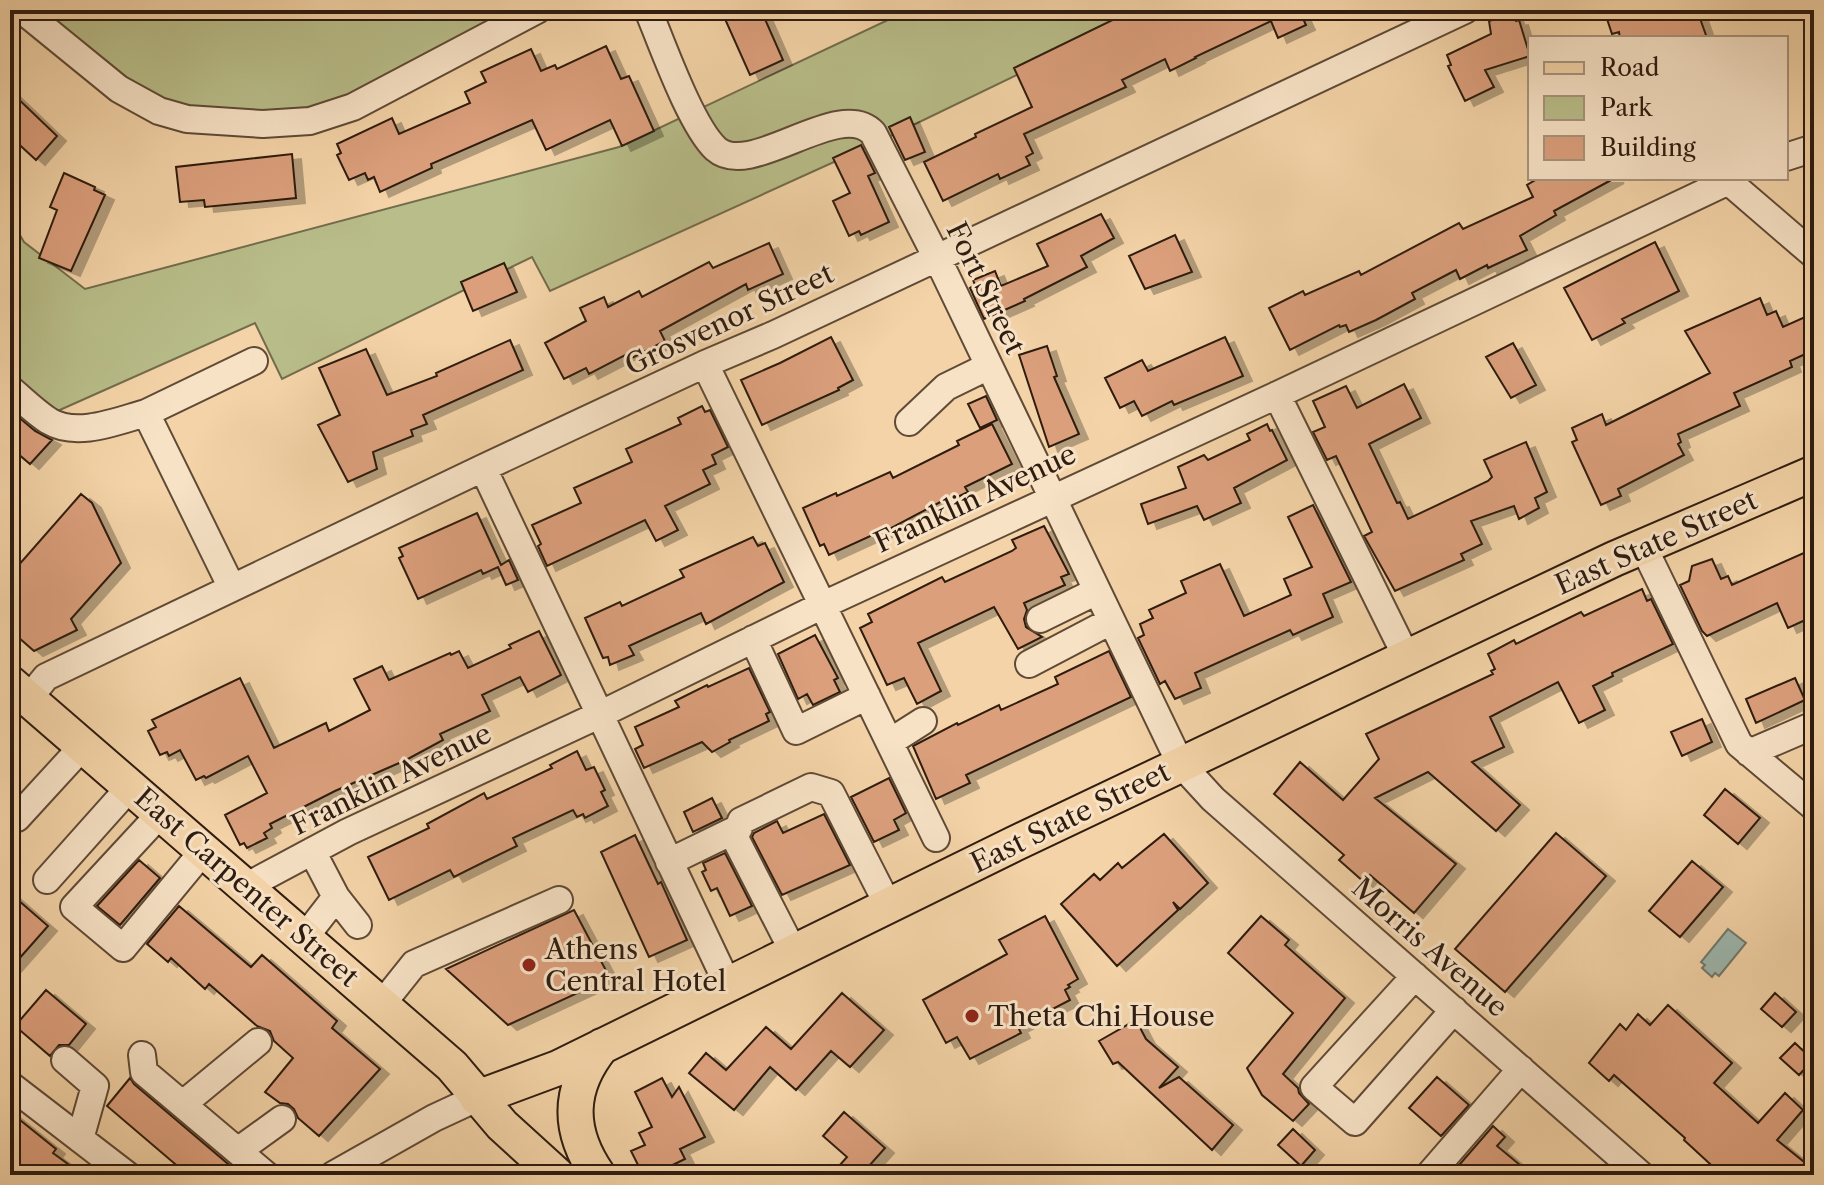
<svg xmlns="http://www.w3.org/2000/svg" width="1824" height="1185" font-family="'Libre Caslon Text',serif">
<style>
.green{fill:#b8bd89;stroke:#736c4c;stroke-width:2}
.water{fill:#9db7ae;stroke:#71796f;stroke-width:2}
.building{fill:#db9f7c;stroke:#2e1c10;stroke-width:2;filter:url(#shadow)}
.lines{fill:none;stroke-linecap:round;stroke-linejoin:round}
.minor-casing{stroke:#5f4a36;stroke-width:30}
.major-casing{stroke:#2e1c10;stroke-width:38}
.minor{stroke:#f7e2c6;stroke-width:26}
.major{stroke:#f3d3a7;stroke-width:34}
.poi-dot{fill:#8f2418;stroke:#f7e2c6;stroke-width:3}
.labels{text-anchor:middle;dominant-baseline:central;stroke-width:6;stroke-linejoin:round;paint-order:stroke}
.street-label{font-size:28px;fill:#2e1c10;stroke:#f7e2c6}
.poi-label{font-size:28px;fill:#2e1c10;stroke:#f7e2c6;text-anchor:start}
</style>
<defs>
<filter id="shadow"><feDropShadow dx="9" dy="5" stdDeviation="0" flood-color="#0004"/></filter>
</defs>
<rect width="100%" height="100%" fill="#f3d3a7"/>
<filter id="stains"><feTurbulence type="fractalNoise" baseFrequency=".0025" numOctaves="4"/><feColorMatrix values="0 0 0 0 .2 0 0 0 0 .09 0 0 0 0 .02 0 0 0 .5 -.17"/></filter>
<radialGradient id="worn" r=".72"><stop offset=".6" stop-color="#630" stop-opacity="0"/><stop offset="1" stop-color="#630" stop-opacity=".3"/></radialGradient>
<path class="green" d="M19,10H537L353,107L187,119Z
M909,10H1151L878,142L550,291L532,257L282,379L255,323L53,413L10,379V218L24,242L85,289L619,147Z"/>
<path class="water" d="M1728,929L1746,943L1719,976L1715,973L1712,977L1702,968L1705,965L1701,962Z"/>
<path class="building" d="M721,10H761L783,60L750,75Z
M1133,10H1299L1306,25L1278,38L1271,21L1195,57L1196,58L1170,71L1165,59L1122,80L1126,87L1024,134L1033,153L1026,157L1030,165L1000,179L998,174L943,201L924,162L976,137L975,134L1032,107L1014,68Z
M1604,10H1697L1707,38H1620L1619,32L1612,34Z
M1513,14L1516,21L1519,20L1530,56L1485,70L1494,87L1465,101L1448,66L1451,65L1447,55L1491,34L1489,21Z
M606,46L621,79L629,76L654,131L622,146L610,120L546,150L532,120L431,164L432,168L380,192L374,177L368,180L365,173L349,180L337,155L341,153L337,144L392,118L399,134L470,103L465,92L486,82L481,72L531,49L541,71L555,65L557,69Z
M10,91L57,136L36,160L12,138L10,140Z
M910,117L925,152L905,160L889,127Z
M861,145L875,173L868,176L889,222L861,235L859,231L849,236L833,201L850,193L833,158Z
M292,154L296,198L205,207L204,200L180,202L176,167Z
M64,173L95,187L94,190L105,195L71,271L39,258L57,210L50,207Z
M1539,178H1615L1554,211L1556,215L1520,236L1527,250L1488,268L1487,265L1460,279L1456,270L1412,293L1415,299L1376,320L1349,332L1346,325L1340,327L1339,325L1290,350L1269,308L1303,291L1305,295L1359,271L1361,275L1459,223L1463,229L1533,197L1527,185Z
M1101,214L1114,238L1081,256L1087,267L1024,299L1025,301L984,319L970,288L975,285L973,280L995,271L1001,286L1048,266L1037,244Z
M1175,235L1192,272L1145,289L1129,256Z
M1655,242L1679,291L1622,319L1625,323L1592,340L1564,288Z
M769,243L783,274L748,290L746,284L660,331L665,341L632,358L629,353L589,374L586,368L564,379L545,343L586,321L580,308L604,297L608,307L639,291L642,297L709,262L713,268Z
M504,263L517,292L473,311L461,282Z
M1760,298L1767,315L1776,311L1783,327L1814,313V350L1790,361L1792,367L1734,393L1740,406L1678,434L1681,442L1678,444L1684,455L1618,489L1621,496L1601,505L1572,442L1577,440L1572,428L1602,414L1606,425L1710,373L1685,331Z
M831,337L853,380L838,388L839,390L762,425L741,380L780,363Z
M1225,337L1243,376L1174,405L1172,401L1142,416L1134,401L1120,408L1105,378L1142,360L1148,371Z
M510,340L523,370L423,415L427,424L411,430L413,436L373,452L377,469L348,482L318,425L340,415L319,368L366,349L387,395L437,376L436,373Z
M1513,343L1536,385L1511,398L1486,357Z
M1047,346L1057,376L1054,377L1079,434L1049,447L1019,355Z
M1404,384L1421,418L1369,444L1397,503L1400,502L1408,519L1488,481L1492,477L1484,460L1526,442L1547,492L1535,498L1539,508L1519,519L1514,506L1471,521L1482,544L1461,554L1464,560L1395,591L1364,536L1372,532L1336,456L1327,460L1313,432L1325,427L1313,401L1346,386L1357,408Z
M986,396L997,420L980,428L968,404Z
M702,406L705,412L710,410L728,447L712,455L716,464L703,470L710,484L665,506L678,530L656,541L645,520L547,566L538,546L541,544L532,525L581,503L574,488L632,462L626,449L681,424L678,418Z
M10,410L35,431L52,440L30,464L10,447Z
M992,424L1012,464L965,487L968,492L947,502L946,499L880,534L879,532L829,555L824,544L820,546L803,508L836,493L837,496L890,472L893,478L959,445L957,441Z
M1267,424L1270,431L1272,430L1287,460L1234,488L1241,503L1204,520L1197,506L1148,524L1141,504L1186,488L1178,467L1204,455L1208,460L1250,440L1247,434Z
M81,494L92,503L121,563L71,619L77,630L34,651L10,630V575Z
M1313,505L1351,582L1323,594L1333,617L1293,635L1290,630L1195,673L1201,688L1175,699L1165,681L1160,684L1138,638L1144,635L1140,624L1153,618L1149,610L1186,593L1181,581L1220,564L1244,616L1291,595L1284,579L1312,567L1288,517Z
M477,513L501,565L509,560L518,580L506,585L498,567L483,574L481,570L418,599L399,558L403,556L399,548Z
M1044,526L1069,574L1061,577L1065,585L1024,603L1027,610L1024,619L1026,627L1042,637L1018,649L994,607L918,643L941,691L917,704L904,678L887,685L860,628L872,622L868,614L942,577L945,582L1012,551L1016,548L1012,540Z
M753,537L758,546L765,543L784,582L706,624L701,613L629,646L634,655L610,665L608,657L603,658L585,618L620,602L622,606L684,577L680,570Z
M1806,552L1814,568V616L1788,628L1777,603L1707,636L1702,631L1680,585L1689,581L1692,566L1712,559L1721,579L1728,576L1732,585Z
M1642,589L1647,601L1651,599L1673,644L1612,673L1613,676L1593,686L1605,710L1579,723L1558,682L1490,717L1504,747L1472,762L1520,805L1496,831L1428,772L1375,798L1456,864L1414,913L1370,875L1364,882L1339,860L1344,855L1274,794L1300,762L1343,800L1379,759L1366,734L1493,674L1491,671L1495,669L1488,654L1514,640L1516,644L1581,612L1584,616Z
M539,631L561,675L528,692L520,677L482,695L490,711L440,734L443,740L406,760L335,791L270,824L272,828L264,833L267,838L247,848L244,843L240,845L225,815L267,793L248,756L206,778L204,776L196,780L180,750L169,756L167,752L160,755L148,731L156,727L152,720L240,678L274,748L326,723L329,731L370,710L354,679L382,666L389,680L450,653L451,655L459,651L468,668L511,648L509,645Z
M815,635L838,678L834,680L840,692L813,705L807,694L798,699L778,654Z
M1109,651L1131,697L966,775L970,783L936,799L913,746L957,723L958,725L999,705L1001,710L1058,684L1055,677Z
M749,668L770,712L766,714L769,721L729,740L730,742L712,752L702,742L644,768L635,749L643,745L635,727L679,707L675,701L707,685L708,687Z
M1795,678L1805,700L1756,723L1746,699Z
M1702,719L1712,742L1682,756L1671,732Z
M577,751L586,770L594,767L605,790L601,792L608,806L585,818L583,814L577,817L573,810L513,838L517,846L488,860L454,877L450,870L389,900L368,857L429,828L427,824L484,793L487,799L552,768L550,765Z
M889,778L906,813L894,820L899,830L874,842L851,797Z
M1725,789L1760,818L1738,844L1704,815Z
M712,798L722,818L693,832L684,812Z
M824,814L850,865L782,895L752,837L754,833L777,821L783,833Z
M1556,833L1606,876L1505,992L1455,949Z
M1164,834L1208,883L1180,909L1173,902L1178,910L1117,966L1061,904L1094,874L1100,880L1118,863L1122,868Z
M635,835L658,884L661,882L687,940L649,957L601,852Z
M725,853L752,906L730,916L717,888L711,891L702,872L706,870L703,863Z
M139,860L160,878L120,925L97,906Z
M1692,861L1723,887L1680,937L1649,911Z
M10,893L48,926L10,969Z
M179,906L251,967L262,955L337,1021L332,1028L380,1069L319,1136L298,1118L294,1109L288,1104L280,1103L265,1092L293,1058L274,1041L270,1031L257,1026L209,984L205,989L171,958L168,962L147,944Z
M574,910L610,978L508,1025L446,969Z
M1045,916L1078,979L1068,985L1070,987L1065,990L1070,1000L1018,1027L1021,1033L970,1059L957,1037L946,1043L923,1000L1007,954L999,940Z
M1261,916L1289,940L1285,945L1345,998L1283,1074L1298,1088L1299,1093L1309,1104L1293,1121L1262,1095L1247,1068L1293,1013L1228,953Z
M46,990L86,1024L69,1045H59L50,1056L15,1026Z
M842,993L884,1030L850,1067L831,1051L796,1090L770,1067L734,1110L689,1073L706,1053L726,1070L766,1027L791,1049Z
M1775,993L1796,1012L1782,1027L1761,1009Z
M1668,1005L1732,1063L1714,1083L1758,1123L1785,1093L1803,1110L1777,1140L1814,1170V1175H1722L1684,1140L1685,1138L1614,1075L1609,1081L1589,1063L1620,1024L1626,1030L1638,1014L1650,1025Z
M1136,1020L1146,1039L1178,1067L1159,1088L1179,1077L1233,1125L1212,1150L1118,1062L1113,1064L1099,1041Z
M1795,1043L1813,1060L1799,1075L1780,1058Z
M1437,1077L1469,1105L1441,1136L1409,1108Z
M130,1078L134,1084L241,1175H188L107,1106Z
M662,1078L672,1097L679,1087L705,1137L680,1149L685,1159L652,1175H643L631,1151L645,1145L639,1133L652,1127L635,1092Z
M10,1112L56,1149L53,1153L83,1175H10Z
M844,1112L885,1148L861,1175H831L847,1157L823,1136Z
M1493,1126L1505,1137L1497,1146L1532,1175H1472L1460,1164Z
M1293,1129L1315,1150L1301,1166L1278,1145Z"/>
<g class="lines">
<g class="minor-casing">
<path id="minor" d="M22,10L119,89L159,111L187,119L263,124L310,121L353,107L537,10
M648,10C662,44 691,126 716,149C751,180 839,97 873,133L945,274L1180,763L1213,799L1641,1175
M1786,157L1814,148
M1728,181L1814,255
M705,364L936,838
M10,389C22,399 35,412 49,421C77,438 117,421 146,413
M1277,395L1407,658
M909,422L946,387L989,366
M483,468L728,985
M1643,546L1739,744L1814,807
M232,588L146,413L254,361
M1040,619L1097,591
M753,639L796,731L867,696
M1029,664L1111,621
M28,699L46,677L483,468L705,364L773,335L1465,10
M890,742L923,721
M1749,753L1814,725
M161,813L74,907L123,948L204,850
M17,818L83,746
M669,862L739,828
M47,880L130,787
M247,886L348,832L599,715L823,605L1277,395L1735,178
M336,897L358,925
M305,937L336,897L312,851
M794,953L735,838L741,821L811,787L831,793L889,907
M1415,976L1314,1087L1355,1122L1454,1010
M382,1004L414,964L559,900
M142,1055L144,1072L266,1175
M65,1060L95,1086L80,1139
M10,1085L127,1175
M183,1104L258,1042
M239,1150L282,1119
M333,1175L434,1118L477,1098
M1429,1175L1521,1069"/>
</g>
<g class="major-casing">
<path id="major" d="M10,683L452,1066L502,1125L557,1175
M477,1098L558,1068L1014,844L1614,559L1814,473
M598,1175C567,1130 568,1088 602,1046"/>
</g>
<use href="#minor" class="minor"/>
<use href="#major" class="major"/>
</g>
<g class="poi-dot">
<circle cx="529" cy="965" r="8"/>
<circle cx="972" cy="1016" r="8"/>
</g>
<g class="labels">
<g class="street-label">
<text transform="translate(986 288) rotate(64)">Fort Street</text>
<text transform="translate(729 319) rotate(-25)">Grosvenor Street</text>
<text transform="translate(975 498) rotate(-25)">Franklin Avenue</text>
<text transform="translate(1656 542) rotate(-24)">East State Street</text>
<text transform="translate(391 779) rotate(-26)">Franklin Avenue</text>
<text transform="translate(1070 817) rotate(-26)">East State Street</text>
<text transform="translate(247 887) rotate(41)">East Carpenter Street</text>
<text transform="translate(1430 947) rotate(41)">Morris Avenue</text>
</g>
<g class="poi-label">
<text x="545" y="949">Athens<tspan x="545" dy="32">Central Hotel</tspan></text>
<text x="988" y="1016">Theta Chi House</text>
</g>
</g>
<rect width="1824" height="1185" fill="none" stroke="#f3d3a7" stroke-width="40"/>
<rect x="12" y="12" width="1800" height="1161" fill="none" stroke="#2e1c10" stroke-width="4"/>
<rect x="20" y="20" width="1784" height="1145" fill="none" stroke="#2e1c10" stroke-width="2"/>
<rect x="1528" y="36" width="260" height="144" fill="#f7e2c6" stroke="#a7937d" stroke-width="2"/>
<rect x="1544" y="62" width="40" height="12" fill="#f3d3a7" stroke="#a7937d" stroke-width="2"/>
<text x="1600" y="76" font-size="24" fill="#2e1c10">Road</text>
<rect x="1544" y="96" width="40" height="24" fill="#b8bd89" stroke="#a7937d" stroke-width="2"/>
<text x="1600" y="116" font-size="24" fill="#2e1c10">Park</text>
<rect x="1544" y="136" width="40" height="24" fill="#db9f7c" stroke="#a7937d" stroke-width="2"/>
<text x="1600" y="156" font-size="24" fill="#2e1c10">Building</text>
<rect width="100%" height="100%" filter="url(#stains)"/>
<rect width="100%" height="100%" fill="url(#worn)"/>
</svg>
